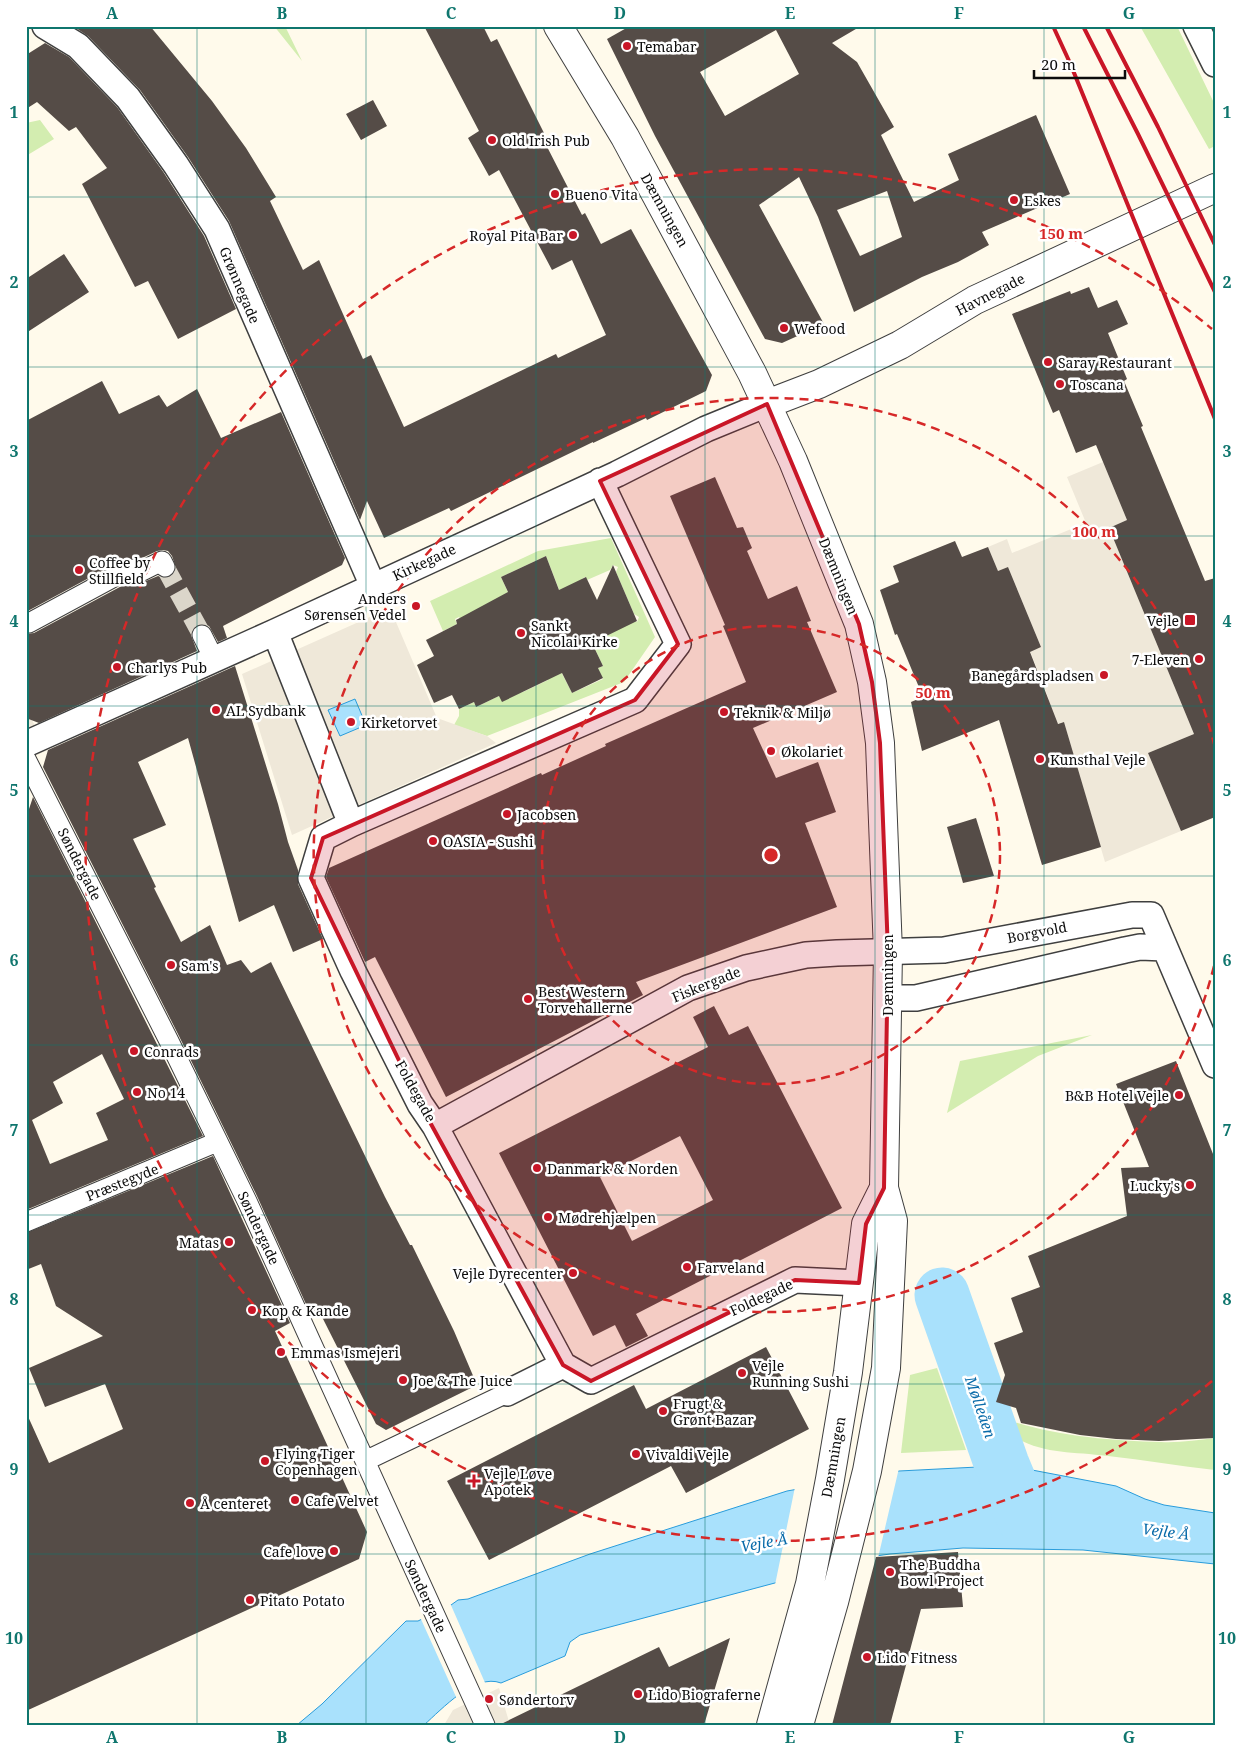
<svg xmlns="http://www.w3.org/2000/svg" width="1241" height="1751" font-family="'Noto Serif',serif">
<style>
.green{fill:#d3edb0}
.plaza{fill:#efe8d9}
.water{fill:#a9e1fc;stroke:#299cdb}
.pier{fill:#fffaeb}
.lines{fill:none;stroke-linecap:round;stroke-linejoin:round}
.river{stroke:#a9e1fc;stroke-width:55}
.building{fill:#554c47;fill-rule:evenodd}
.pedestrian-tunnel{stroke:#dbd6ca;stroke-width:19;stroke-dasharray:19 9;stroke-linecap:butt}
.pedestrian-casing{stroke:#3f3f3f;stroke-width:21}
.minor-casing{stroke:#3f3f3f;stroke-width:28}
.tertiary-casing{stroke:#3f3f3f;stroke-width:30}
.pedestrian{stroke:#fff;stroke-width:19}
.minor{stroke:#fff;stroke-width:25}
.tertiary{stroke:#fff;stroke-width:28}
.rail{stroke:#c91627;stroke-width:4}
.marked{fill:#c91627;fill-opacity:0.2;stroke:#c91627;stroke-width:4;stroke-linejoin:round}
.grid{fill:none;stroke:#0f766e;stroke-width:1;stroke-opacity:0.55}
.ring{fill:none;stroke:#d62828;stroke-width:2.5;stroke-dasharray:9 6}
.poi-dot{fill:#c91627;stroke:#fff;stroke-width:2}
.labels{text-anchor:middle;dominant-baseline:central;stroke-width:5;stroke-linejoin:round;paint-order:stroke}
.poi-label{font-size:14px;fill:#0c0c0c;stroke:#fff;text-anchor:start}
.street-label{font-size:14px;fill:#0c0c0c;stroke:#fff}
.water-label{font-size:15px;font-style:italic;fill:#096ba9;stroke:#fff}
.centre{fill:#d62828;stroke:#fff;stroke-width:2.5}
.ring-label{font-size:15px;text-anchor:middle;font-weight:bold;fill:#d62828;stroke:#fff;stroke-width:5;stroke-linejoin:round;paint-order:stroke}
.neatline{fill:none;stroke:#0f766e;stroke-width:2}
.grid-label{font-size:16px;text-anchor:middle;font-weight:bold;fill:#0f766e}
</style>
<rect width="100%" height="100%" fill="#fffaeb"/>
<path class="green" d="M274,26H285L302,61Z
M1140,26H1177L1215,105V146L1209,149Z
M40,120L54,139L26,156V123Z
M611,538L655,637L624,682L487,736L454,725L459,716V709L474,702L476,707L499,696L523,692L548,680L545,674L559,668L572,693L603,679L598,668L603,666L593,645L586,647L633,620L637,622L639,617L634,614L616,572L618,567L613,565L610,570L587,580L585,577L582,579L583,582L560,592L546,556L501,577L511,599L462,622L459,617L455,619L457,624L443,631L430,601L538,551Z
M1092,1035L1038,1056L947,1113L960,1061Z
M937,1368L966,1450L901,1453L910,1375Z
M1008,1420C1055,1436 1112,1441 1161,1442C1179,1443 1197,1440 1215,1438V1470C1179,1466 1144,1460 1108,1456C1071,1451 1046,1455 1012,1436Z"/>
<path class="plaza" d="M1103,462L1127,520L1109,528L1194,734L1148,753L1181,831L1105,862L1064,722L1055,724L1048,697L1030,651L1041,647L1008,567L998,571L988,547L1007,539L1012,553L1086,523L1067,477Z
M390,608L437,718L487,736L496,743L292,835L242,674Z
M26,709L48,750L26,760Z
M499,1688L510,1725H444L453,1710Z"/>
<path class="water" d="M355,699L366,725L340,736L328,710Z
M1017,1465L1032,1470L1116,1486L1145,1499L1164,1505L1215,1513V1564L1083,1550L963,1548L890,1554L876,1556L580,1635L570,1642L565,1656L501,1683C475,1673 442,1709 424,1725H297L322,1704L406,1621H418L451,1605L458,1600L468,1599L590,1554L787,1491L899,1471Z"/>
<path class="pier" d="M899,1468L878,1558L775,1585L795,1487Z
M450,1603L486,1685L466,1693L457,1699L420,1617Z"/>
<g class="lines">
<path class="river" d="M942,1295L1002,1465L1024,1518"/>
</g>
<path class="building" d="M73,26H150L212,101L246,148L276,197L270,201L303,270L319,260L363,359L371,355L404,427L556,354L558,358L606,335L572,260L552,270L499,170L489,176L468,138L479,131L424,26H483L491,42L497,39L544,133L541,135L582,215L585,213L601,244L631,229L712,375L706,391L647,420L646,418L593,443V442L451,511L449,508L384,538L367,501L360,520L229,221L188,157L140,90L88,36Z
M630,26H861L832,43L857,62L894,127L881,135L914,202L959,180L948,154L1036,115L1070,194L982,232L989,245L958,262L922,277L854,312L818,217L799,177L759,205L824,324L782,343L765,339L655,136L607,39ZM776,30L799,74L725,116L700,72ZM887,191L902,237L860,256L837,210Z
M45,43L69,57L117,107L164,173L204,236L236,309L178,339L148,281L135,287L82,184L107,168L76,127L69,131L37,102L26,109V55Z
M373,100L387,126L361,140L346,114Z
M64,254L89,292L26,333V279Z
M1089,287L1098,308L1117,300L1128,324L1108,333L1127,379L1124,381L1143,426L1141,427L1205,581L1215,578V817L1181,831L1148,753L1194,734L1109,528L1127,520L1096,445L1076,453L1059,410L1053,413L1012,314L1070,291L1071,294Z
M102,381L119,414L159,395L167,407L197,389L221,438L281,412L345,558L342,565L223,626L227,638L218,642L209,626L203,624L197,625L192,629L191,635L197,651L39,723L26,718V634L34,633L131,581H146L158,576L164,578L170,577L174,574L176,568L172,556L168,551L163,550L157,551L140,559H124L26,612V421Z
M715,477L737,528L743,527L752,548L747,551L768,599L797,586L811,621L807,622L837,692L753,728L776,778L818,762L836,812L805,823L837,907L636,982L643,995L446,1097L375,957L365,962L326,877L329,868L541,773L542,775L606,746L605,744L746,682L723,626L725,625L670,496Z
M955,541L962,557L988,547L998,571L1008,567L1041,647L1030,652L1058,724L1064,722L1101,847L1042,865L999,720L922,751L911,702L923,697L897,634L895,635L880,590L899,582L893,566Z
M546,556L559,590L586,577L597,600L613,565L637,621L592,643L603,666L598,668L603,678L572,693L562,673L502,702L499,696L476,707L474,702L459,709L452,695L434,703L417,665L434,656L426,640L457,624L456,620L508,592L501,577Z
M235,666L278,804L288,842L298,870V884L323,939L293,952L274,905L239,922L188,738L138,762L166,825L133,839L156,887L154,888L181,942L210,925L227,965L241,960L251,973L271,962L385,1197L410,1245H412L454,1331L477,1385L386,1430L376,1424L318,1309L310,1313L257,1196L179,1036L43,767L48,750Z
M33,797L203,1136L26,1210V818ZM102,1054L124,1099L96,1113L108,1140L50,1164L32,1120L63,1103L53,1082Z
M976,818L994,876L963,883L947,827Z
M714,1006L729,1035L748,1026L842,1208L636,1314L648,1336L626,1347L615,1325L593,1336L499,1153L708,1047L693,1017ZM680,1136L713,1200L632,1241L600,1177Z
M1176,1061L1215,1159V1438L1159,1441L1116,1439L1080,1435L1021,1423L1016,1408L996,1402L1005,1375L994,1343L1023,1332L1011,1298L1040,1287L1028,1256L1127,1216L1121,1168L1149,1167L1116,1084Z
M213,1156L290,1323L275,1331L367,1532L359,1559L26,1711V1412L49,1463L123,1429L105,1384L45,1407L29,1368L103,1336L56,1306L41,1264L26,1270V1233Z
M766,1347L809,1429L686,1493L671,1466L489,1560L447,1481L634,1385L646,1409Z
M958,1552L963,1607L921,1609L890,1725H832L876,1557Z
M730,1638L704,1725H499L659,1647L669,1667Z"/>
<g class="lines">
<path class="pedestrian-tunnel" d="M165,567L202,635"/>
<g class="pedestrian-casing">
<path id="pedestrian" d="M29,623L129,569L142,571L162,561L165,567
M202,635L214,659
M26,759L169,1041L247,1201L485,1725
M26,1222L217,1142
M365,1461L507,1393"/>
</g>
<g class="minor-casing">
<path id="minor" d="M45,26L78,46L128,98L176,165L217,229L373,586
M1196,26L1215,64
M275,632L351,824L635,700L678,644L600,481
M26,744L275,632L617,474L706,429L767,404
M351,824L323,838L311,878L353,971L420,1104L435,1126L563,1365
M888,998H916L1125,950L1140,947L1165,948
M435,1126L688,988L746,968L806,955L837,953L944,950L1132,915H1151L1215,1065
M507,1393L563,1365L591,1381L795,1280L859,1283"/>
</g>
<g class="tertiary-casing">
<path id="tertiary" d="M558,26L625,137L752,373L793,461L859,624L872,682L880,743L888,952L884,1188L893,1221L886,1368L867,1471L834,1602L799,1725
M767,404L819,384L900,345L975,300L1215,188
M771,1725L810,1584L830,1479L848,1372L866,1224L884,1188"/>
</g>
<use href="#pedestrian" class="pedestrian"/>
<use href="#minor" class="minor"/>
<use href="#tertiary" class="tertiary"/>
<path class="rail" d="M1053,26L1070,63L1215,419
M1083,26L1138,134L1215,292
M1106,26L1158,127L1215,245"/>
</g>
<path class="marked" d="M767,404L859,624L872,682L880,743L888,952L884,1188L866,1224L859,1283L795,1280L591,1381L563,1365L420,1104L311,878L323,838L635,700L678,644L600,481Z"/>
<path class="grid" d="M197,26V1725M366,26V1725M536,26V1725M705,26V1725M875,26V1725M1044,26V1725M26,197H1215M26,367H1215M26,536H1215M26,706H1215M26,876H1215M26,1045H1215M26,1215H1215M26,1384H1215M26,1554H1215"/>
<g class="ring">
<circle cx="771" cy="855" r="229"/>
<path d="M1214 966A457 457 0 1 1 1214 744"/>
<path d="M1212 1381A686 686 0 1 1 1212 329"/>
</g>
<g class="poi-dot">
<circle cx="627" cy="46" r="5"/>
<circle cx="492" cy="140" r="5"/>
<circle cx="555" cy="194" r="5"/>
<circle cx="1014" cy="200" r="5"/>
<circle cx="573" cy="235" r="5"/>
<circle cx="784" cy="328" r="5"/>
<circle cx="1048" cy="362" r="5"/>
<circle cx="1060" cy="384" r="5"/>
<circle cx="79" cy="570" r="5"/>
<circle cx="416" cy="606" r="5"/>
<rect x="1184" y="614" width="12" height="12" rx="2.5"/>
<circle cx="521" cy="633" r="5"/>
<circle cx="1199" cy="659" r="5"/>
<circle cx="117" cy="667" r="5"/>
<circle cx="1104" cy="675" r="5"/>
<circle cx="216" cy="710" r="5"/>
<circle cx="724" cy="712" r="5"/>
<circle cx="351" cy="722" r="5"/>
<circle cx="771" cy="751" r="5"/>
<circle cx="1040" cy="759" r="5"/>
<circle cx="507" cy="814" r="5"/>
<circle cx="433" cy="841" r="5"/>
<circle cx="171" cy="965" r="5"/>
<circle cx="528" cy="999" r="5"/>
<circle cx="134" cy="1051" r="5"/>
<circle cx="137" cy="1092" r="5"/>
<circle cx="1179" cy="1095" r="5"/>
<circle cx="537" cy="1168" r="5"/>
<circle cx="1190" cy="1185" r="5"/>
<circle cx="548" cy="1217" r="5"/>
<circle cx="229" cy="1242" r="5"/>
<circle cx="687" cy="1267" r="5"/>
<circle cx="573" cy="1273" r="5"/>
<circle cx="252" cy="1310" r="5"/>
<circle cx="281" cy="1352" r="5"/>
<circle cx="742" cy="1373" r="5"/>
<circle cx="403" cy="1380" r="5"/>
<circle cx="663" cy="1411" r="5"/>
<circle cx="636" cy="1454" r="5"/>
<circle cx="265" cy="1461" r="5"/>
<path d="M471.5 1473.5h5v5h5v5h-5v5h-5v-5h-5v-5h5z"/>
<circle cx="295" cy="1500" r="5"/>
<circle cx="190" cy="1503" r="5"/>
<circle cx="334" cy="1551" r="5"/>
<circle cx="890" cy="1572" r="5"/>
<circle cx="250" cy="1600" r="5"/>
<circle cx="867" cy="1657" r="5"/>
<circle cx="638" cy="1694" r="5"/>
<circle cx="489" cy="1699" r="5"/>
</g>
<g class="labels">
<g class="poi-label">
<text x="637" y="46">Temabar</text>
<text x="502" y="140">Old Irish Pub</text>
<text x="565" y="194">Bueno Vita</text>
<text x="1024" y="200">Eskes</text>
<text x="563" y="235" text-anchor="end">Royal Pita Bar</text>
<text x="794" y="328">Wefood</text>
<text x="1058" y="362">Saray Restaurant</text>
<text x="1070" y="384">Toscana</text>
<text x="89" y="562">Coffee by<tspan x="89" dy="16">Stillfield</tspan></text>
<text x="406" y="598" text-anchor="end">Anders<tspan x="406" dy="16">Sørensen Vedel</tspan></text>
<text x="1179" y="620" text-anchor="end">Vejle</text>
<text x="531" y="625">Sankt<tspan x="531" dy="16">Nicolai Kirke</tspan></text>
<text x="1189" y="659" text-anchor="end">7-Eleven</text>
<text x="127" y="667">Charlys Pub</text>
<text x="1094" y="675" text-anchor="end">Banegårdspladsen</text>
<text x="226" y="710">AL Sydbank</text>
<text x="734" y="712">Teknik &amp; Miljø</text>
<text x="361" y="722">Kirketorvet</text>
<text x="781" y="751">Økolariet</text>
<text x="1050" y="759">Kunsthal Vejle</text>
<text x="517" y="814">Jacobsen</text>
<text x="443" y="841">OASIA - Sushi</text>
<text x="181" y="965">Sam's</text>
<text x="538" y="991">Best Western<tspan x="538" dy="16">Torvehallerne</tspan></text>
<text x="144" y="1051">Conrads</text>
<text x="147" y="1092">No 14</text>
<text x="1169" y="1095" text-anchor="end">B&amp;B Hotel Vejle</text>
<text x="547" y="1168">Danmark &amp; Norden</text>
<text x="1180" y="1185" text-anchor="end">Lucky's</text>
<text x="558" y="1217">Mødrehjælpen</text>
<text x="219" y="1242" text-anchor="end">Matas</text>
<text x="697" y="1267">Farveland</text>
<text x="563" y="1273" text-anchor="end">Vejle Dyrecenter</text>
<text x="262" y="1310">Kop &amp; Kande</text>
<text x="291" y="1352">Emmas Ismejeri</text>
<text x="752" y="1365">Vejle<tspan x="752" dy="16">Running Sushi</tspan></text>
<text x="413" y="1380">Joe &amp; The Juice</text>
<text x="673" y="1403">Frugt &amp;<tspan x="673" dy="16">Grønt Bazar</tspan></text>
<text x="275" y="1453">Flying Tiger<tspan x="275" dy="16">Copenhagen</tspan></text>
<text x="646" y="1454">Vivaldi Vejle</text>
<text x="484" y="1473">Vejle Løve<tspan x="484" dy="16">Apotek</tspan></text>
<text x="305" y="1500">Cafe Velvet</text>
<text x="200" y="1503">Å centeret</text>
<text x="324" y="1551" text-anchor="end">Cafe love</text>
<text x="900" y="1564">The Buddha<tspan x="900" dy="16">Bowl Project</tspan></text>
<text x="260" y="1600">Pitato Potato</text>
<text x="877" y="1657">Lido Fitness</text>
<text x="648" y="1694">Lido Biograferne</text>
<text x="499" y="1699">Søndertorv</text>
</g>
<g class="street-label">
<text transform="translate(665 210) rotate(61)">Dæmningen</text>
<text transform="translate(240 285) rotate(67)">Grønnegade</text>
<text transform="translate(990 294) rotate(-27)">Havnegade</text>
<text transform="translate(424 562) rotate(-25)">Kirkegade</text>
<text transform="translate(839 576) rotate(68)">Dæmningen</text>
<text transform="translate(80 864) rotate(63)">Søndergade</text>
<text transform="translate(1037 932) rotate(-11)">Borgvold</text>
<text transform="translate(887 975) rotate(-90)">Dæmningen</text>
<text transform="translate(706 984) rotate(-22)">Fiskergade</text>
<text transform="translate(416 1091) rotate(61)">Foldegade</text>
<text transform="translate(122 1182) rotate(-22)">Præstegyde</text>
<text transform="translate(259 1228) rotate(65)">Søndergade</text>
<text transform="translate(761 1297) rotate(-25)">Foldegade</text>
<text transform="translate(833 1457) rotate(-80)">Dæmningen</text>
<text transform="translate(426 1596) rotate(65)">Søndergade</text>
</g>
<g class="water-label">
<text transform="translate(981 1407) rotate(71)">Mølleåen</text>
<text transform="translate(1166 1531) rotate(7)">Vejle Å</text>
<text transform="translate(764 1542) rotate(-10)">Vejle Å</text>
</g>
</g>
<circle cx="771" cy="855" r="8" class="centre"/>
<g class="ring-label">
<text x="1061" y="239">150 m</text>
<text x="1094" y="537">100 m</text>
<text x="933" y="698">50 m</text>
</g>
<rect width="1241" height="1751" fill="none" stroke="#ffffff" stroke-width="55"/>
<path d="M1034 70v8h91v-8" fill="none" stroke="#0c0c0c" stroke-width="2.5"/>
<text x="1041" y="70" font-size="15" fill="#0c0c0c" stroke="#ffffff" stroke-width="4" paint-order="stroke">20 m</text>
<rect x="28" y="28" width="1186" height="1696" class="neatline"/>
<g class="grid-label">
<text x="112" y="19">A</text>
<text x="282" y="19">B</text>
<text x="451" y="19">C</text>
<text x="620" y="19">D</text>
<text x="790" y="19">E</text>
<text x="959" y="19">F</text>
<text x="1129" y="19">G</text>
<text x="14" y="118">1</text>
<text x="1227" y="118">1</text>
<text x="14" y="288">2</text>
<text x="1227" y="288">2</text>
<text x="14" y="457">3</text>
<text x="1227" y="457">3</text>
<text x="14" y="627">4</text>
<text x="1227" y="627">4</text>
<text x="14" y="796">5</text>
<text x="1227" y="796">5</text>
<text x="14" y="966">6</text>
<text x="1227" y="966">6</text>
<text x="14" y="1136">7</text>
<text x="1227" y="1136">7</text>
<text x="14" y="1305">8</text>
<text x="1227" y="1305">8</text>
<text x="14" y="1475">9</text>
<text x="1227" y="1475">9</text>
<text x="14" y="1644">10</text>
<text x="1227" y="1644">10</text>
<text x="112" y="1743">A</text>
<text x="282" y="1743">B</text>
<text x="451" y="1743">C</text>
<text x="620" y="1743">D</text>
<text x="790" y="1743">E</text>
<text x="959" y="1743">F</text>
<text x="1129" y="1743">G</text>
</g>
</svg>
